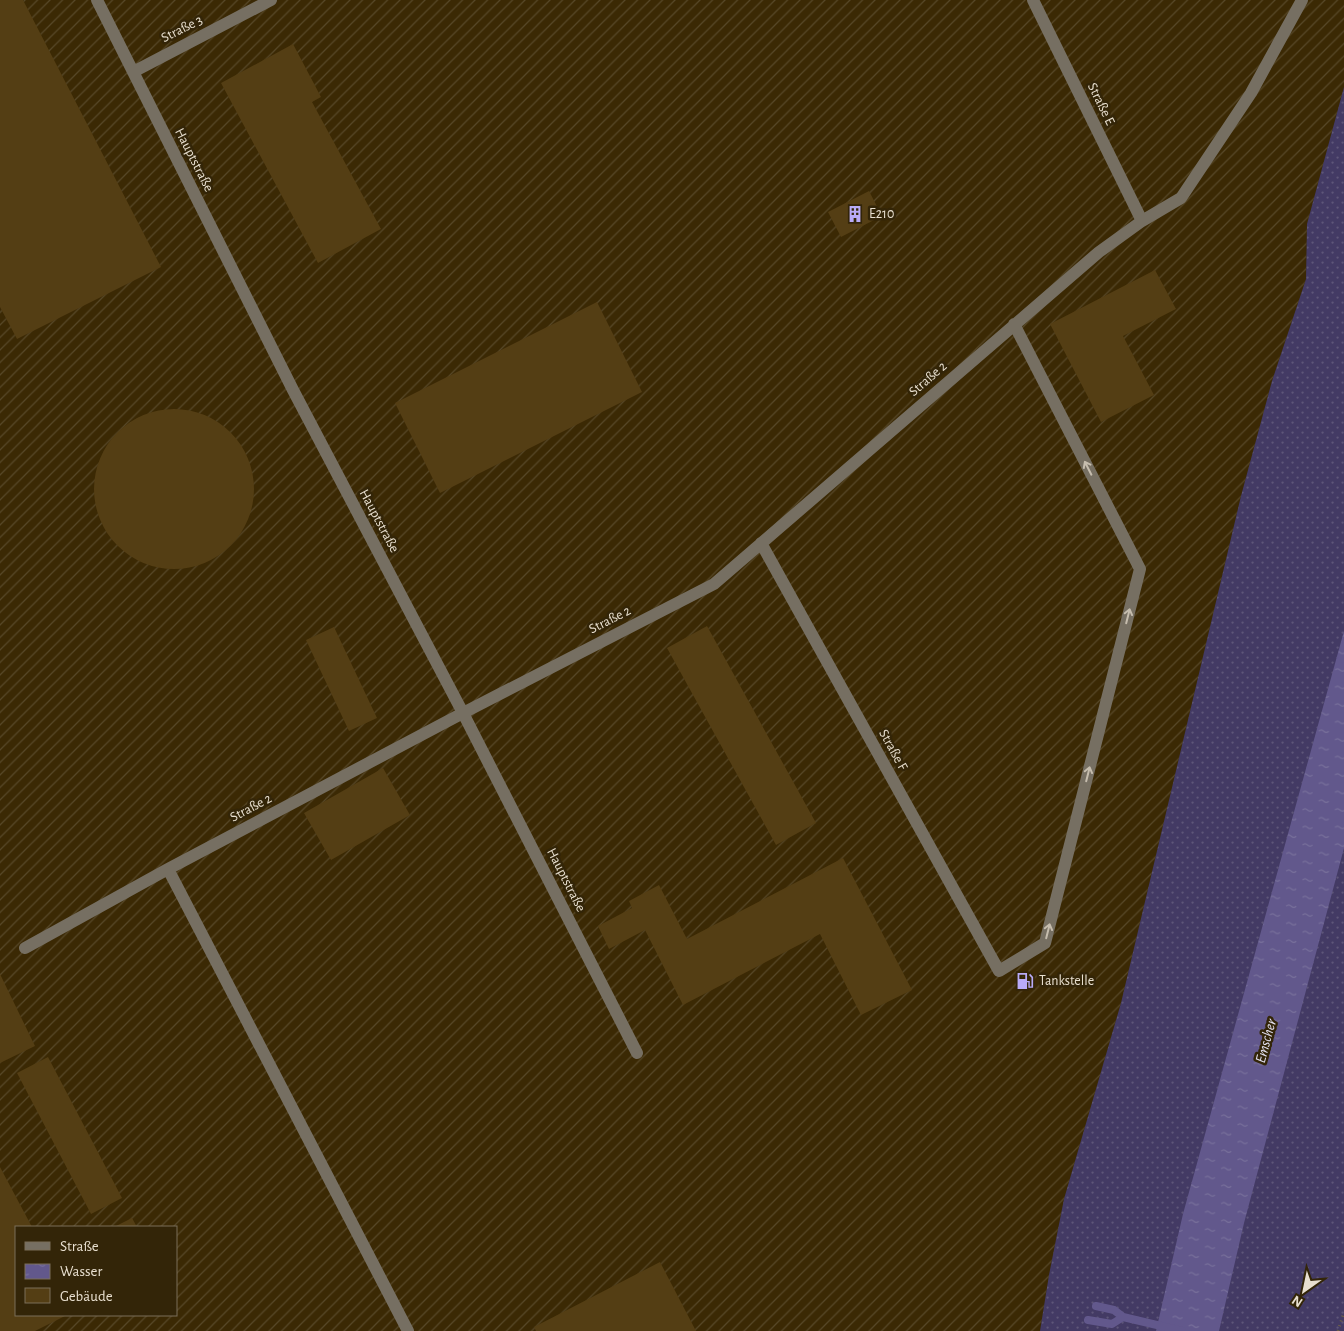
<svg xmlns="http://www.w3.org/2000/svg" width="1344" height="1331" font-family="'Alegreya Sans',sans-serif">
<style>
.industrial{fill:url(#industrial-furrows);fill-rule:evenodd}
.grass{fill:url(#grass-dots)}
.water{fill:url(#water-ripples)}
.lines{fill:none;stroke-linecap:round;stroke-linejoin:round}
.stream{stroke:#62588c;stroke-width:8}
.building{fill:#543e14}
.path{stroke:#6e6148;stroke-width:3;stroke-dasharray:1 4;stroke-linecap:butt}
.minor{stroke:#766f62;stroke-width:12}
.oneway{stroke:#c6bdae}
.labels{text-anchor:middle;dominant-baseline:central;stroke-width:5;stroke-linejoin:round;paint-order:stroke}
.street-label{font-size:14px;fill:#e8dfcf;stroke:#332508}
.poi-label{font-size:14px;fill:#e8dfcf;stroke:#332508;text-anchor:start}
.water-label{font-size:15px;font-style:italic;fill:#e4e2f2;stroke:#332508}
</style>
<defs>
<pattern id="industrial-furrows" width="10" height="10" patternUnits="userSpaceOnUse" patternTransform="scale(1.25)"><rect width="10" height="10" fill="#3b2904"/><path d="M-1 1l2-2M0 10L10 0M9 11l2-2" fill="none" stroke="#574828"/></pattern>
<pattern id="grass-dots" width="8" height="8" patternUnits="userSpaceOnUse" patternTransform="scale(1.25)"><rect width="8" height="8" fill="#433a64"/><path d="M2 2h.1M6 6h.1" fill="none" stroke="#5e5679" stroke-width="1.8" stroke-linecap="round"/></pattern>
<pattern id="water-ripples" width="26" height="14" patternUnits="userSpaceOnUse" patternTransform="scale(1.25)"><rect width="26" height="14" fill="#62588c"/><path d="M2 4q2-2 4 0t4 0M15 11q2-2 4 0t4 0" fill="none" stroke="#78709b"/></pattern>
</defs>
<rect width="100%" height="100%" fill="#332508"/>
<path class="industrial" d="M0,0H1344V87L1307,224L1306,279L1272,381L1241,496L1121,1003L1064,1199L1049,1275L1040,1331H0ZM16,1227H176V1315H16Z"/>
<path class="grass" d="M1344,87V1331H1040L1049,1275L1064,1199L1121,1003L1241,496L1272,381L1306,279L1307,224Z"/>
<path class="water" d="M1344,631V848L1244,1223L1219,1331H1156L1183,1214Z"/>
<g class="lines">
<path class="stream" d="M1096,1306L1114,1310L1123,1317L1182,1331
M1088,1320L1112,1324L1123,1317"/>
</g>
<path class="building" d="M0,0H23L161,267L17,339L0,307Z
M293,44L321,97L312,102L381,229L318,263L221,83Z
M869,191L882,216L841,237L828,212Z
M1155,270L1176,309L1123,336L1154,395L1101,422L1050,324Z
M597,302L642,392L440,493L395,403Z
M94 489a80 80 0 1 1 160 0a80 80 0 1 1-160 0Z
M707,626L816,823L776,845L667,648Z
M334,627L377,718L349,731L306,640Z
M383,768L410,815L331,860L304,813Z
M843,858L912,990L861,1015L820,934L683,1005L645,930L609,949L598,926L632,908L629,901L659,885L687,939Z
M0,974L35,1046L0,1063Z
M48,1057L122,1198L91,1214L17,1073Z
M0,1167L32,1227H16V1315H67L35,1331H0Z
M132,1218L137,1227H114Z
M660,1262L696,1331H536L534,1327Z"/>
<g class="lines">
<path class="path" d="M1338,1331L1344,1312"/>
<path class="minor" d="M97,0L293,390L463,713L637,1053
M1033,0L1142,221
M133,72L271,0
M761,543L999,971L1045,943L1140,569L1014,324
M168,869L408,1331
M25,948L168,869L463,713L714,584L1099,252L1142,221L1181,198L1251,93L1302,0"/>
</g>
<defs><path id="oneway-shaft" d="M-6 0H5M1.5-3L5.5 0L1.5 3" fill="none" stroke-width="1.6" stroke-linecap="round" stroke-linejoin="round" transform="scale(1.25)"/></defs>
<g class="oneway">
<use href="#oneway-shaft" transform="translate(1088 468) rotate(-117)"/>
<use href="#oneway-shaft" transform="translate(1128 616) rotate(-76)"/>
<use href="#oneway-shaft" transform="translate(1088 774) rotate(-76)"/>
<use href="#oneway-shaft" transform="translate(1048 931) rotate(-76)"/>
</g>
<defs>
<g id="building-bare" transform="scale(1.35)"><path d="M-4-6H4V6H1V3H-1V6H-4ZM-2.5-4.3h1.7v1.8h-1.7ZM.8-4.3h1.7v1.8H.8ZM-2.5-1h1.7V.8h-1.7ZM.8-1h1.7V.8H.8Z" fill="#b9abf7" stroke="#332508" stroke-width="2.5" paint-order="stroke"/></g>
<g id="fuel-bare" transform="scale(1.35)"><path d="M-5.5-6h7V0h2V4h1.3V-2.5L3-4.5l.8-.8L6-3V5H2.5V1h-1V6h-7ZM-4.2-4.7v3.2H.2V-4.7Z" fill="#b9abf7" stroke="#332508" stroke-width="2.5" paint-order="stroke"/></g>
</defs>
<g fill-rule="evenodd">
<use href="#building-bare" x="855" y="214"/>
<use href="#fuel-bare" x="1025" y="981"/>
</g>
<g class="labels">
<g class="street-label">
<text transform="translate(182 29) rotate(-27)">Straße 3</text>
<text transform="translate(1101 104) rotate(64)">Straße E</text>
<text transform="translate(194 160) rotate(63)">Hauptstraße</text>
<text transform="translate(928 379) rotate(-41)">Straße 2</text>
<text transform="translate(379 521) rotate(62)">Hauptstraße</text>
<text transform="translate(610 620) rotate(-27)">Straße 2</text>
<text transform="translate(893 750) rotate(61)">Straße F</text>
<text transform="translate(251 808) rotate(-28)">Straße 2</text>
<text transform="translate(566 880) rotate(63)">Hauptstraße</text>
</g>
<g class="poi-label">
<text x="869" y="214">E210</text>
<text x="1039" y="981">Tankstelle</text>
</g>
<g class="water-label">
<text transform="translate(1266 1041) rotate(-75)">Emscher</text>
</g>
</g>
<rect x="15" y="1226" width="162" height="90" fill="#332508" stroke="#7b6f58"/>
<rect x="25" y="1242" width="25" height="8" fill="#766f62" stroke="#7b6f58"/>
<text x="60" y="1251" font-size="15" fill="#e8dfcf">Straße</text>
<rect x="25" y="1264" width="25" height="15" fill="url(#water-ripples)" stroke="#7b6f58"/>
<text x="60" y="1276" font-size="15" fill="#e8dfcf">Wasser</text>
<rect x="25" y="1288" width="25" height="15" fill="#543e14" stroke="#7b6f58"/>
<text x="60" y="1301" font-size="15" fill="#e8dfcf">Gebäude</text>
<g transform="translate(1304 1291) rotate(213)" stroke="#332508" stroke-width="4" paint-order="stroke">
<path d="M0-4L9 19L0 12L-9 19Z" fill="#e8dfcf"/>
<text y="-8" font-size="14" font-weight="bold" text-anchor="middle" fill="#e8dfcf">N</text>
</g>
</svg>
